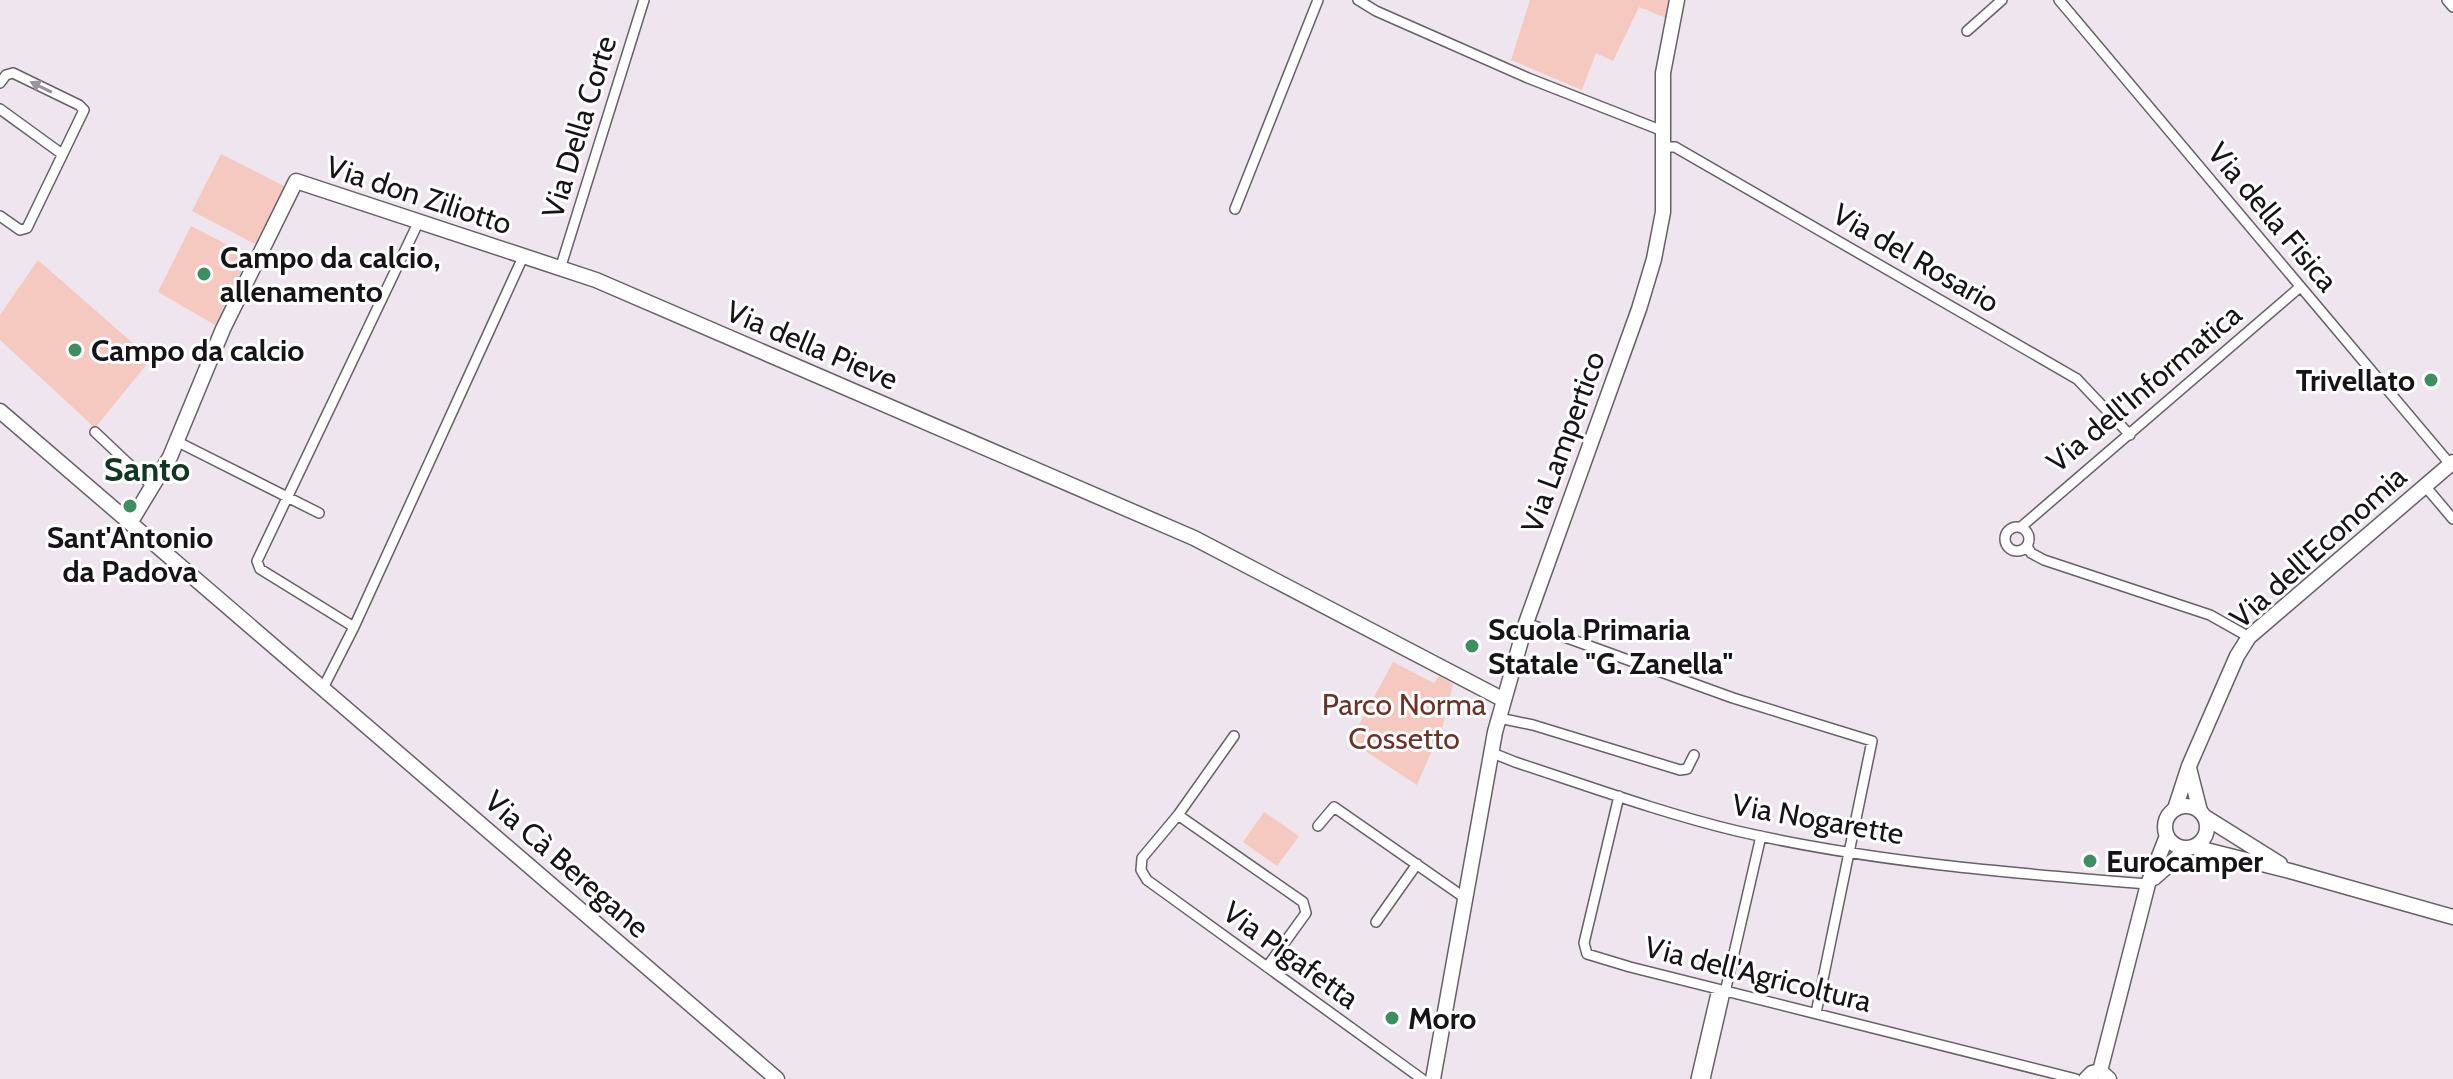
<svg xmlns="http://www.w3.org/2000/svg" width="2453" height="1079" font-family="Cabin,sans-serif">
<style>
.green{fill:#f6c9c0}
.lines{fill:none;stroke-linecap:round;stroke-linejoin:round}
.street-casing{stroke:#676067;stroke-width:12}
.secondary-casing{stroke:#676067;stroke-width:17}
.primary-casing{stroke:#676067;stroke-width:17}
.street{stroke:#fff;stroke-width:9}
.secondary{stroke:#fff;stroke-width:14}
.primary{stroke:#fff;stroke-width:14}
.oneway{fill:#979597}
.poi-dot{fill:#3e8f60;stroke:#fff;stroke-width:3}
.labels{text-anchor:middle;dominant-baseline:central;stroke-width:6;stroke-linejoin:round;paint-order:stroke}
.street-label{font-size:30px;fill:#171417;stroke:#fff}
.poi-label{font-size:30px;font-weight:bold;fill:#171417;stroke:#fff;text-anchor:start}
.park-label{font-size:30px;fill:#6f3025;stroke:#fff}
.quarter-label{font-size:34px;font-weight:bold;fill:#0f3721;stroke:#fff}
</style>
<rect width="100%" height="100%" fill="#eee5ee"/>
<path class="green" d="M1530,0H1669L1666,18L1639,7L1613,61L1596,53L1582,90L1511,60Z
M221,154L288,188L259,246L192,211Z
M191,226L249,256L215,325L158,292Z
M38,260L151,359L95,428L0,340V315Z
M1393,662L1434,683L1439,676L1453,684L1443,725L1417,785L1350,741Z
M1264,812L1299,836L1277,866L1243,842Z"/>
<g class="lines">
<g class="street-casing">
<path id="street" d="M1358,0L1376,11L1528,78L1663,131
M2059,0L2450,464
M2447,0L2453,7
M1967,31L2002,0
M0,83L6,75L13,73L79,105L84,110L27,228L20,230L0,216
M0,109L62,154
M1663,147H1675L2077,379L2130,435
M1235,209L1318,0
M560,269L644,0
M95,432L151,485
M176,441L319,513
M2425,486L2453,519
M2021,527L2300,287
M2005 539a12 12 0 1 1 24 0a12 12 0 1 1-24 0Z
M2027,546L2031,553L2044,560L2210,615L2249,637
M1526,623L1733,698L1872,741L1816,1013
M354,627L260,569L257,561L419,221
M323,688L354,627L523,257
M1499,718L1533,725L1680,770L1687,769L1694,755
M1234,736L1178,815L1142,858L1141,870L1147,880L1422,1079
M1490,752L1515,762C1588,786 1662,813 1737,831C1872,862 2010,873 2148,884
M1619,796L1584,943L1587,954L1630,967L2076,1079
M1178,815L1303,902L1306,913L1267,967
M1318,826L1334,807L1465,898
M1376,922L1417,864
M1696,1079L1717,989
M1705,1079L1761,836"/>
</g>
<g class="secondary-casing">
<path id="secondary" d="M130,523L170,457L223,329L296,181L596,280L1194,538L1504,700
M2189,768L2200,811
M2175,809L2189,766L2237,656L2249,637L2453,462
M1433,1079L1495,732L1526,623L1639,309L1654,259L1663,212V73L1677,0"/>
</g>
<g class="primary-casing">
<path id="primary" d="M0,411L777,1079
M2165 827a21 21 0 1 1 42 0a21 21 0 1 1-42 0Z
M2205,817L2280,864
M2194,847L2290,871L2453,917
M2154,878L2188,848
M2100,1071L2148,884L2167,836
M2086,1079L2092,1073L2100,1071L2109,1079"/>
</g>
<use href="#street" class="street"/>
<use href="#secondary" class="secondary"/>
<use href="#primary" class="primary"/>
</g>
<defs><path id="oneway-solid" d="M-6-.8H1V-3.2L6.5 0L1 3.2V.8H-6Z" transform="scale(2)"/></defs>
<use class="oneway" href="#oneway-solid" transform="translate(41 87) rotate(-154)"/>
<g class="poi-dot">
<circle cx="204" cy="274" r="8"/>
<circle cx="75" cy="350" r="8"/>
<circle cx="2431" cy="380" r="8"/>
<circle cx="130" cy="506" r="8"/>
<circle cx="1472" cy="646" r="8"/>
<circle cx="2090" cy="861" r="8"/>
<circle cx="1392" cy="1018" r="8"/>
</g>
<g class="labels">
<g class="street-label">
<text transform="translate(579 127) rotate(-73)">Via Della Corte</text>
<text transform="translate(419 195) rotate(18)">Via don Ziliotto</text>
<text transform="translate(2273 217) rotate(50)">Via della Fisica</text>
<text transform="translate(1916 258) rotate(30)">Via del Rosario</text>
<text transform="translate(812 345) rotate(23)">Via della Pieve</text>
<text transform="translate(2144 388) rotate(-40)">Via dell'Informatica</text>
<text transform="translate(1563 442) rotate(-70)">Via Lampertico</text>
<text transform="translate(2318 547) rotate(-42)">Via dell'Economia</text>
<text transform="translate(1818 819) rotate(10)">Via Nogarette</text>
<text transform="translate(567 864) rotate(41)">Via Cà Beregane</text>
<text transform="translate(1291 955) rotate(36)">Via Pigafetta</text>
<text transform="translate(1758 974) rotate(14)">Via dell'Agricoltura</text>
</g>
<g class="poi-label">
<text x="220" y="257">Campo da calcio,<tspan x="220" dy="34">allenamento</tspan></text>
<text x="91" y="350">Campo da calcio</text>
<text x="2415" y="380" text-anchor="end">Trivellato</text>
<text x="130" y="537" text-anchor="middle">Sant'Antonio<tspan x="130" dy="34">da Padova</tspan></text>
<text x="1488" y="629">Scuola Primaria<tspan x="1488" dy="34">Statale "G. Zanella"</tspan></text>
<text x="2106" y="861">Eurocamper</text>
<text x="1408" y="1018">Moro</text>
</g>
<g class="park-label">
<text x="1404" y="704">Parco Norma<tspan x="1404" dy="34">Cossetto</tspan></text>
</g>
<g class="quarter-label">
<text x="147" y="469">Santo</text>
</g>
</g>
</svg>
